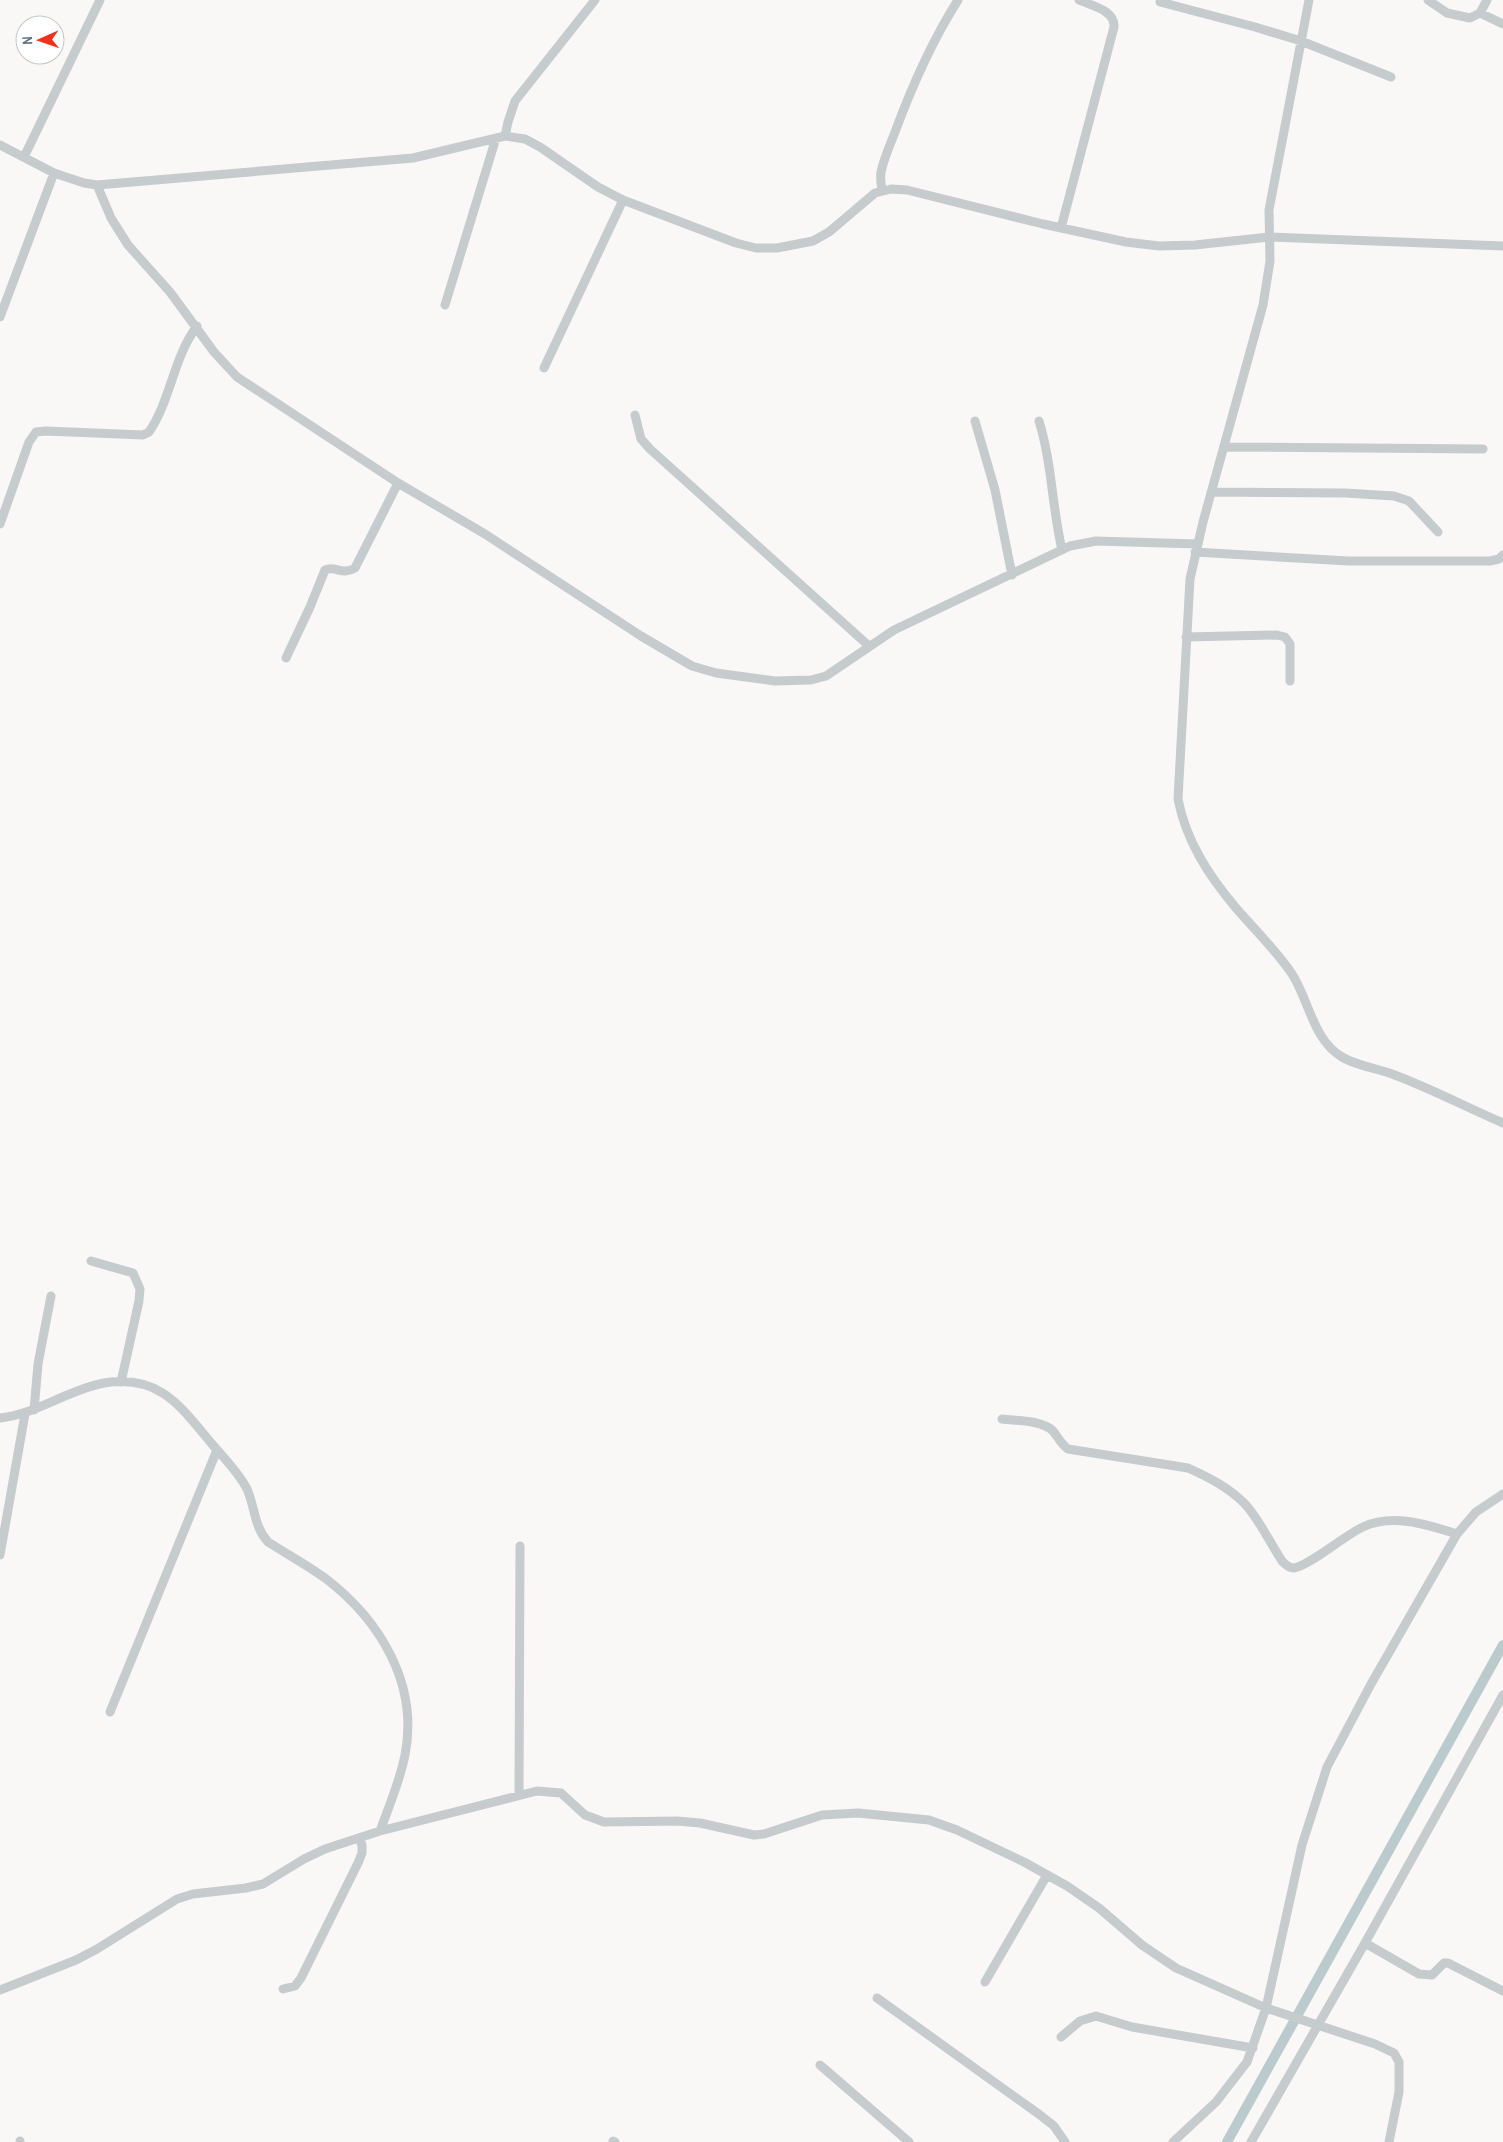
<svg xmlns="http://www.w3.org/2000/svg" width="1503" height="2142" font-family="'Archivo Narrow',sans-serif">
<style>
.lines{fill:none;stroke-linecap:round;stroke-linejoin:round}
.canal{stroke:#bbcbcd;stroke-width:10}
.minor{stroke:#c6cbce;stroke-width:9}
</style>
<rect width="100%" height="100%" fill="#f9f8f6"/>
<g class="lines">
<path class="canal" d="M1227,2142L1503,1645"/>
<path class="minor" d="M1309,0L1269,210L1270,261L1263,305L1203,522L1190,579L1178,799C1186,841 1209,876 1236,908C1255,930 1276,950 1292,974C1309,1000 1313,1040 1342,1057C1357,1066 1376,1068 1392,1074C1430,1088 1466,1107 1503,1123
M1428,0L1447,13L1470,18L1480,13L1487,0
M1160,2L1255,27L1301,41L1391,77
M1480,13L1503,24
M505,136L508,122L515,101L595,0
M0,145L54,173L0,317
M24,157L100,0
M54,173L84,183L97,185L111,218L128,245L170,292L214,352L237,377L398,483L485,534L641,636L692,666L716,673L775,681L811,680L826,676L894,630L1070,546L1096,541L1197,544
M97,185L413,158L505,136L525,139L540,147L598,187L623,200L736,243L756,248H777L813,241L829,232L875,193L891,189L907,190L1043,224L1126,242L1159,246L1195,245L1269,237L1503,246
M882,191C881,184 880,178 881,172C884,158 890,145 895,132C912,86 932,41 958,0
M1061,228L1114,27C1115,10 1092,6 1079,0
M445,305L496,138
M544,368L623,200
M635,415L641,439L650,449L869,646
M975,421L995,490L1012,575
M1039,421C1052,463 1052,507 1062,550
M1224,447L1483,449
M1211,492L1345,493L1394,496L1409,501L1438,532
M0,524L29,442L36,432L46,431L143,435L149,432C171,400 173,358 197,326
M1195,552L1348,561H1490L1499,559L1503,555
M1186,637L1277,635L1285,637L1290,644V681
M286,658L310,607L325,570C335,565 342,576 355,568L398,483
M91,1261L133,1273L140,1289L139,1301L121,1382
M34,1410L38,1364L51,1296
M0,1418C37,1414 67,1390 104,1383C160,1374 181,1407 212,1444C224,1458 239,1473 247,1489C255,1507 254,1527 268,1542C287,1554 307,1565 325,1578C380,1620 419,1684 405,1755C400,1781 389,1806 380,1831
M1002,1419C1017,1421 1042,1420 1053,1431C1058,1437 1061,1444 1068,1449L1188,1468C1208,1477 1228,1487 1244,1503C1258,1517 1270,1543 1282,1561C1285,1564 1288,1568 1294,1568C1309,1566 1345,1535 1363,1527C1393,1513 1428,1525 1457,1534
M0,1555L25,1414
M110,1712L217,1450
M519,1795L520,1546
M1365,1943L1419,1974L1432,1975L1444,1963H1448L1503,1991
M985,1982L1047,1875
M283,1989L295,1986L301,1978L358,1863L362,1853V1845L359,1838
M0,1990L76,1960L97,1949L177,1899L193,1894L246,1888L263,1884L304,1859L325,1849L380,1831L537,1791L561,1793L585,1815L604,1822L677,1821L700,1823L754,1835L764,1834L822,1815L858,1813L929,1820L957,1830L1024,1862L1067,1886L1099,1908L1142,1945L1176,1968L1266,2008L1375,2044L1394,2053L1399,2062V2092L1389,2142
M877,1998L1040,2115L1054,2126L1065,2142
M1061,2037L1080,2021L1096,2016L1132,2027L1253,2048
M820,2065L909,2142
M613,2141L615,2142
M20,2142V2141
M1173,2142L1216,2102L1247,2062L1266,2008L1302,1845L1327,1767L1371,1684L1457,1534L1476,1512L1503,1494
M1251,2142L1365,1943L1503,1695"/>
</g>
<g transform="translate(40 40) rotate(268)"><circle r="24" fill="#ffffff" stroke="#c0c9cd"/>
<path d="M0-4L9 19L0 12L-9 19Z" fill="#f1301d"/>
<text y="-8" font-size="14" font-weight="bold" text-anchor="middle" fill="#617983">N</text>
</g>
</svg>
